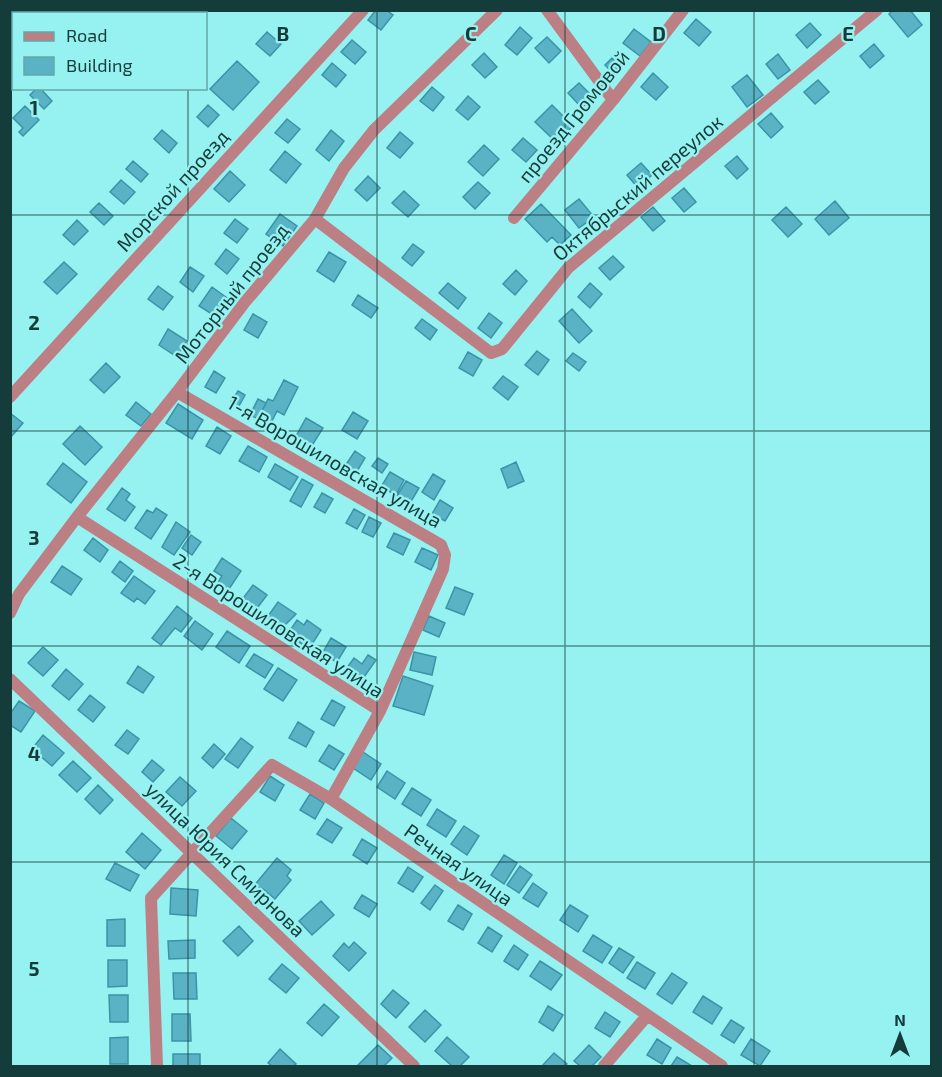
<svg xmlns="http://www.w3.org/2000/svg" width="942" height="1077" font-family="'Exo 2',sans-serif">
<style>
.building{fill:#5ab2c5;stroke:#3a94a7;stroke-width:1.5}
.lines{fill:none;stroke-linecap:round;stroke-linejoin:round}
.street{stroke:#bb7f84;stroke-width:12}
.grid{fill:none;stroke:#143c3b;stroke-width:1.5;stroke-opacity:0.55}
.labels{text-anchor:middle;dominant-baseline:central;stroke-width:4.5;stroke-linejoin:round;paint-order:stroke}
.street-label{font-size:20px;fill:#143c3b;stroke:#96f2f0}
.grid-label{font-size:20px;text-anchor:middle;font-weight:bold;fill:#143c3b;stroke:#96f2f0;stroke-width:4.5;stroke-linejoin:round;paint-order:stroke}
</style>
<rect width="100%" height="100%" fill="#96f2f0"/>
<path class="building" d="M376,10H386L393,15L381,30L368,20Z
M893,10H910L922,25L908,37L889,14Z
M696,19L711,32L699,46L684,33Z
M810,23L821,35L807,48L796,35Z
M520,27L532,38L517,55L505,45Z
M634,29L651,42L640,56L623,43Z
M267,32L281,44L270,56L256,44Z
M547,37L561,51L549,63L535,48Z
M352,40L366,52L355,64L341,52Z
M874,44L884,56L870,68L860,56Z
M484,53L497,67L485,78L472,65Z
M778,54L790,70L778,79L766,64Z
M612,58L620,66L613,73L605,65Z
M237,61L259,82L233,110L210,89Z
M332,63L346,75L336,87L322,75Z
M653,73L668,87L656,100L641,87Z
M747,75L763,95L747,107L732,87Z
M818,80L829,92L815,104L804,92Z
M579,83L593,97L582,108L568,93Z
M432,87L444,97L433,111L420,101Z
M37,88H40L52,101L44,109L30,95Z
M468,96L480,107L468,120L456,110Z
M208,105L219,115L208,127L197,117Z
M552,105L573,126L556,142L535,122Z
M25,106L39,120L23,136L19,132L23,128L13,118Z
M771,113L783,127L771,138L758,124Z
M287,119L300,129L288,143L275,133Z
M162,130L177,143L169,153L154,139Z
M331,130L344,141L329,161L316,150Z
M400,132L413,143L400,158L387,148Z
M523,138L537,150L526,162L512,150Z
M484,145L499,159L483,176L468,162Z
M285,151L301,164L286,183L270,170Z
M737,156L748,169L737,179L725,166Z
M133,161L148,174L141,182L126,169Z
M641,163L652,175L638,188L627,175Z
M230,171L245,185L229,202L214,189Z
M368,176L380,188L367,201L355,190Z
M121,180L135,192L124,204L110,192Z
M478,182L490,193L475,209L463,197Z
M684,188L696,202L684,212L672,198Z
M404,191L419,205L408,217L392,203Z
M579,199L594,217L579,228L565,210Z
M835,201L849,218L829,235L815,219Z
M99,203L113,216L104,225L90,212Z
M541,204L571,235L560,245L552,237L547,242L525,219Z
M653,207L665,221L653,231L641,217Z
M786,207L802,224L788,237L772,220Z
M280,214L297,226L283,246L266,234Z
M235,219L248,229L237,243L224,233Z
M77,220L88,231L74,245L63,235Z
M413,244L424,252L412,266L402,258Z
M226,249L239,259L227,274L215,264Z
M329,252L346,262L334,282L317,271Z
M613,256L624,267L610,280L599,268Z
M64,262L77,274L57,294L44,282Z
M190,267L204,276L193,292L180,282Z
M516,270L527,281L515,295L503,284Z
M448,283L466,298L458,309L439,293Z
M590,283L602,294L590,308L578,297Z
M158,286L173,297L163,310L148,299Z
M212,287L227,298L215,316L199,306Z
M358,295L378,308L371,318L352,305Z
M572,309L592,331L579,343L559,321Z
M489,313L502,323L491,338L478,328Z
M253,314L267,322L258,338L244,330Z
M422,319L437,330L430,340L415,328Z
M168,329L187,341L177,357L159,345Z
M537,351L549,360L538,375L525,365Z
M468,352L482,360L473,376L459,368Z
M573,353L586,362L579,371L566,361Z
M106,363L120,377L104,393L90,380Z
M214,371L225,378L216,393L205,387Z
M503,376L518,387L508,400L493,388Z
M284,380L298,387L284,415L277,411L270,425L258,419L268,399L273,401Z
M238,391L245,395L239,406L231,402Z
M258,399L266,403L258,419L250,415Z
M136,402L151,414L141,426L126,415Z
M178,404L203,420L192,439L166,423Z
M353,412L368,421L357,439L342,430Z
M10,413L23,423L10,438Z
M306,418L323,428L311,447L295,438Z
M80,426L102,447L85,465L63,444Z
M217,427L231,436L220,454L206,446Z
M248,446L267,457L259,472L239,461Z
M355,451L365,458L356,473L345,466Z
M378,458L388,464L382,473L372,466Z
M516,462L524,481L508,488L501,469Z
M63,463L87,482L71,503L47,484Z
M275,464L298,477L290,490L268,477Z
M390,472L404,480L396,495L381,487Z
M433,474L445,481L434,500L422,492Z
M302,479L313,485L301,507L290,501Z
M406,481L419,488L410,503L397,496Z
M122,488L130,494L126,500L135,507L125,521L107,509Z
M322,493L333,499L325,513L314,507Z
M440,500L453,508L445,521L432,514Z
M156,508L167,515L151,539L135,528L147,510L153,513Z
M354,509L365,515L357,529L346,523Z
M369,517L381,523L373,537L362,532Z
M176,522L190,532L174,555L162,547Z
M394,533L410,540L403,555L387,547Z
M191,535L201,542L192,555L182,548Z
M93,538L108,550L100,562L84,550Z
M422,548L438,555L431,570L415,562Z
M222,558L241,571L227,592L216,585L222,576L214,571Z
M120,561L133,571L125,582L112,572Z
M62,566L82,579L71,595L51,582Z
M134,576L155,591L145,604L137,598L134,602L121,593Z
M253,585L267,595L255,611L241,601Z
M455,587L473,594L464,615L446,608Z
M278,602L296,614L281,629L266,619Z
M177,606L192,618L181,632L175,628L161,645L152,638Z
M429,616L445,623L439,637L423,630Z
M297,620L304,625L307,620L321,630L309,649L296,640L293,644L285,638Z
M195,621L213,634L202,650L184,636Z
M227,631L250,646L239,663L216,647Z
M331,638L346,647L337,662L322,654Z
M43,647L58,660L43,676L28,663Z
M414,652L436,657L432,675L410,670Z
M254,654L273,665L265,678L246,666Z
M368,655L376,660L362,680L346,669L354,658L362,664Z
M138,666L154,677L143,693L127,683Z
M278,668L297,680L283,701L264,689Z
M66,669L83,684L69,700L52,686Z
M403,676L433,686L424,715L393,706Z
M90,695L105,707L93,722L78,710Z
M332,700L345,707L334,726L321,719Z
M19,701L35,711L21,732L10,725V714Z
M298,722L314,732L306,747L289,738Z
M127,730L139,739L128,754L115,745Z
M43,735L64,753L52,766L32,749Z
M241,738L253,747L238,768L225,759Z
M214,744L225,754L213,768L202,758Z
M329,745L344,754L334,770L319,761Z
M363,752L381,764L371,780L353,768Z
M152,760L164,770L153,782L142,772Z
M73,761L91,778L77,792L59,775Z
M387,771L405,783L395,799L377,787Z
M270,776L284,785L275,801L260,792Z
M180,777L196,791L182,806L166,792Z
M98,785L113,800L100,814L85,799Z
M412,788L431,800L421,816L402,804Z
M310,794L324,803L315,819L300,810Z
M437,809L456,821L446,837L427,825Z
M231,818L247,831L232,849L216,836Z
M327,819L342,828L332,843L317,834Z
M464,826L479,836L467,855L451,844Z
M142,833L161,850L145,869L126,852Z
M362,839L377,848L367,864L353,855Z
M504,855L517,863L504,884L491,875Z
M277,858L291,870L287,876L291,880L275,899L263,889L259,892L253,887Z
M115,863L139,875L130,891L106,879Z
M520,866L532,875L519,893L507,885Z
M408,867L423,877L413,892L398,883Z
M533,883L547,893L538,907L523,898Z
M435,885L443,891L430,910L421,903Z
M171,888L198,890L196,916L170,914Z
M362,895L377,904L369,917L354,908Z
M321,901L334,915L312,935L299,921Z
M458,905L472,914L463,930L448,921Z
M570,905L588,916L578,932L560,920Z
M125,919V946H107V920Z
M239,926L253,941L238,956L223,941Z
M488,927L502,936L492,952L478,943Z
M593,935L612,947L602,963L583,951Z
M195,940V958L169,959L168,941Z
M354,942L366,953L349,971L333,956L344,943L349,948Z
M514,945L528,955L518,970L504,961Z
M619,948L634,957L623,973L609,963Z
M108,960H127V986L108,987Z
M540,961L562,975L551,990L530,976Z
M637,962L655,973L645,989L627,978Z
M282,964L299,978L286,993L269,979Z
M173,973H196L197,999H174Z
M672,973L687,983L672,1004L657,994Z
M393,990L409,1003L396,1018L381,1004Z
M109,995H128V1022H110Z
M703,996L722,1008L712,1024L693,1012Z
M324,1004L339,1017L322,1036L307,1023Z
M548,1006L563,1015L553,1031L539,1022Z
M425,1010L441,1025L425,1042L409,1027Z
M605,1012L620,1022L610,1037L595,1028Z
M172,1014H190L191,1041H172Z
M731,1020L744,1028L734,1043L721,1035Z
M128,1037V1064H110V1038Z
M447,1037L469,1057L460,1066H452L435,1051Z
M657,1039L671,1048L662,1064L647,1055Z
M751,1039L770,1051L760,1066L741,1055Z
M378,1045L392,1058L384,1066H357Z
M589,1045L601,1057L592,1066H580L574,1061Z
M280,1049L296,1064L293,1066H272L268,1063Z
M554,1053L567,1064L564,1066H542Z
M173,1054H200V1066H173Z
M677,1057L692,1066H671Z"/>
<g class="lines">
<path class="street" d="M547,10L613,100
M77,14L79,10
M10,83L14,80
M514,218L613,100L683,10
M315,219L491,353L502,349L568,268L877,10
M177,392L441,545L445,555L443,569L380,711
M10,397L363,10
M77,517L380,711L331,799
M10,613L19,594L77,517L177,392L245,302L315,219L344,168L374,130L497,10
M10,679L414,1066
M157,1066L151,898L272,765L331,799L722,1066
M604,1066L646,1017"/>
</g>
<path class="grid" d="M188,10V14M377,10V1066M565,10V1066M754,10V1066M188,88V1066M10,215H932M10,431H932M10,646H932M10,862H932"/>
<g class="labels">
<g class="street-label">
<text transform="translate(573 116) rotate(-51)">проезд Громовой</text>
<text transform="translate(637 187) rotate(-40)">Октябрьский переулок</text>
<text transform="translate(172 190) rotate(-48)">Морской проезд</text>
<text transform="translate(231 293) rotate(-52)">Моторный проезд</text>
<text transform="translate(335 461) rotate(30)">1-я Ворошиловская улица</text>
<text transform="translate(279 625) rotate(33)">2-я Ворошиловская улица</text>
<text transform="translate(226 859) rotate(44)">улица Юрия Смирнова</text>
<text transform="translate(459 864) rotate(35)">Речная улица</text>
</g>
</g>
<g class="grid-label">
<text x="283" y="41">B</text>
<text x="471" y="41">C</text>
<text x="659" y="41">D</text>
<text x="848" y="41">E</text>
<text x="34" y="115">1</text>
<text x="34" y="330">2</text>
<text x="34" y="545">3</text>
<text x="34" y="761">4</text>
<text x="34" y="976">5</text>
</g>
<rect width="942" height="1077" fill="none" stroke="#143c3b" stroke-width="24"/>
<rect x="12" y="12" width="195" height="78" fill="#96f2f0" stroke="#62a9a8" stroke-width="1.5"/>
<rect x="24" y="32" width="30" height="9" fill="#bb7f84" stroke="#62a9a8" stroke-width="1.5"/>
<text x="66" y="42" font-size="18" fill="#143c3b">Road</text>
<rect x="24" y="57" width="30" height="18" fill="#5ab2c5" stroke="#62a9a8" stroke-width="1.5"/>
<text x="66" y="72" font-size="18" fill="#143c3b">Building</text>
<g transform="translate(900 1035)" stroke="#96f2f0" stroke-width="4.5" paint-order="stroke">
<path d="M0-4.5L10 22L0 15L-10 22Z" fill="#143c3b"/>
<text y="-9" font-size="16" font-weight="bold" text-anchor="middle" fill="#143c3b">N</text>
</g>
</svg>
